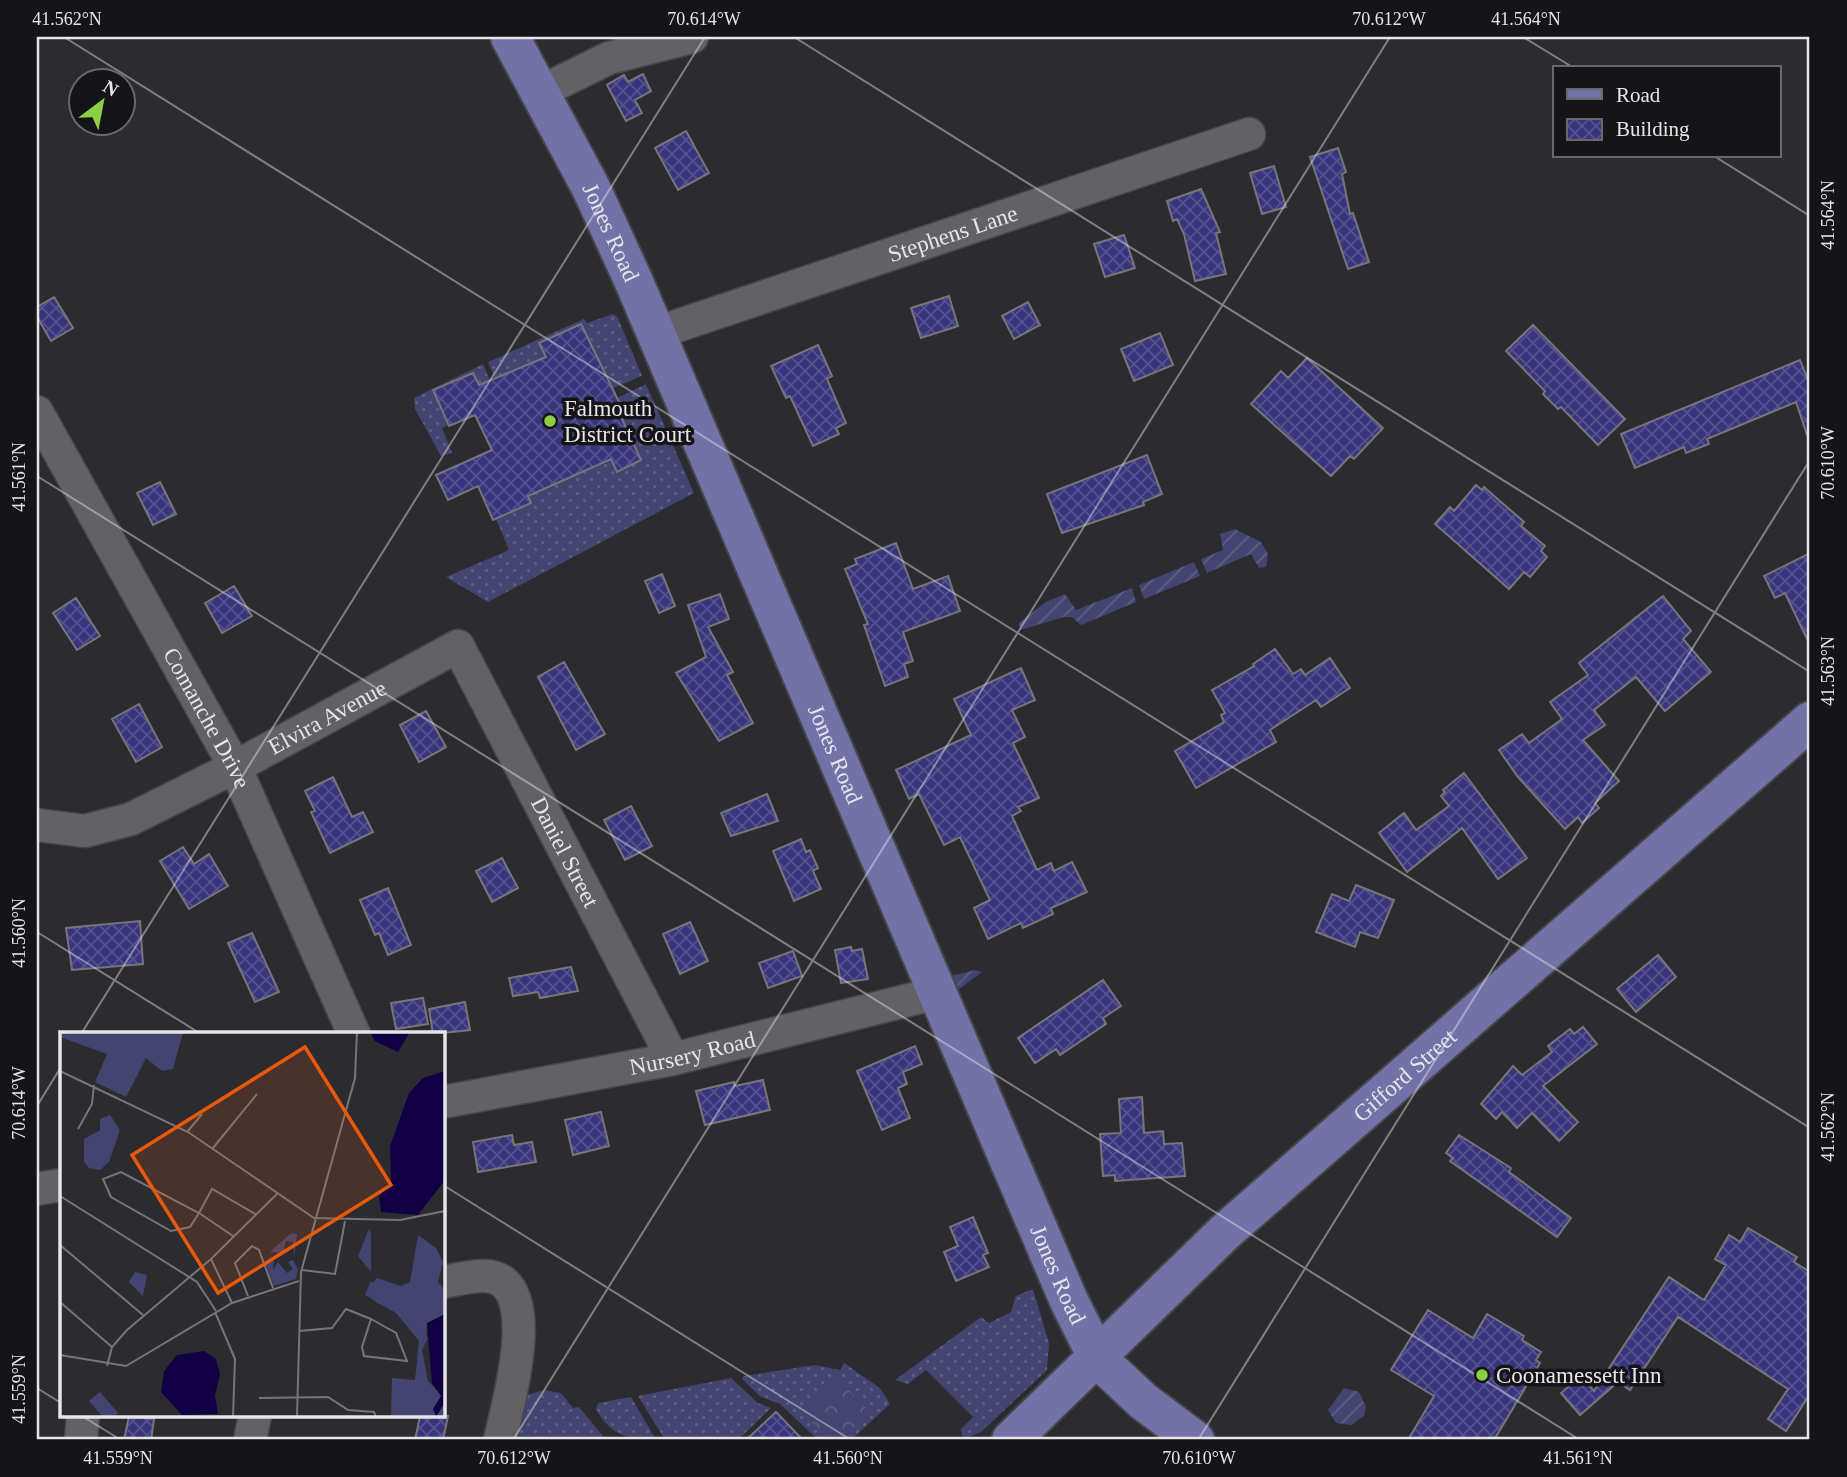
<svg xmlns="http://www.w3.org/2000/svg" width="1847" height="1477" font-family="'Times New Roman',serif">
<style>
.grass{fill:url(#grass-dots)}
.park{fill:url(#park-crowns)}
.garden{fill:url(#garden-furrows)}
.building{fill:url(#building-cross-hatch);stroke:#75757a;stroke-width:2}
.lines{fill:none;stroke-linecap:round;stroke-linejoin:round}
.minor-casing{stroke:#46474a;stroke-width:35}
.major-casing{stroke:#46474a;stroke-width:42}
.minor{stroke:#616166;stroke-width:32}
.major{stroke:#7272a8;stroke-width:38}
.ticks{fill:none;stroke:#e6e6e9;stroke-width:2;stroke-opacity:0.45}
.poi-dot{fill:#8cce45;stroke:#151517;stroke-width:2.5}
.labels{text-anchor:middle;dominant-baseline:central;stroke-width:7;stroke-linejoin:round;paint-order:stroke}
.street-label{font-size:23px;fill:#e6e6e9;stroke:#151517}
.poi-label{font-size:23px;fill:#e6e6e9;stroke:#151517;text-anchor:start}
.inset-road{fill:none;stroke:#76767a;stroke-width:2}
.view{fill:#e8590c;fill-opacity:0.15;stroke:#e8590c;stroke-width:3.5}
.inset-edge{fill:none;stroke:#e6e6e9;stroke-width:3.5}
.neatline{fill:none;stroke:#e6e6e9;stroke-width:2.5}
.ticks-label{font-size:18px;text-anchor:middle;fill:#e6e6e9}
</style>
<defs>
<pattern id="grass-dots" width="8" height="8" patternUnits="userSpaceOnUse" patternTransform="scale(1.75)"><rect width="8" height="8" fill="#434470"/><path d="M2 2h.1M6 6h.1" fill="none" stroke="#5e5f84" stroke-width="1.8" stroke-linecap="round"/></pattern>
<pattern id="park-crowns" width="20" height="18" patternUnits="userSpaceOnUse" patternTransform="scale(1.75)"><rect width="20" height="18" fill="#434470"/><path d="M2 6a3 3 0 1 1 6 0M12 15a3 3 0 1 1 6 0" fill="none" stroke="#5e5f84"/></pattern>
<pattern id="garden-furrows" width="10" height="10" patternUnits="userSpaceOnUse" patternTransform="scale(1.75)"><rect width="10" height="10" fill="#434470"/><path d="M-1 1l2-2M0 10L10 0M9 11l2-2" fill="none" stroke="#5e5f84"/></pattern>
<pattern id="building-cross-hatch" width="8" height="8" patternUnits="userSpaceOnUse" patternTransform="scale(1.75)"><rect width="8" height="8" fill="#39357d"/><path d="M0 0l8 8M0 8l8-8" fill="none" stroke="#56528f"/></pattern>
</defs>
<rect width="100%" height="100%" fill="#2c2c30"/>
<path class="grass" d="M613,314L618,318L642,376L613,388L604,369L540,343L546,357L495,379L488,362L584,319L587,323Z
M483,364L490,381L479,386L473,373L433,390L448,425L442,428L452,453L441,456L415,409L414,398Z
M646,384L694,493L488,602L446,577L509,550L496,519L531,503L528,496L611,459L617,472L641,460L621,417L625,414L617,398Z
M1033,1289L1049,1343L1047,1370L981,1432L968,1437L962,1436L961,1429L973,1417L926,1370L908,1384L895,1380L981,1317L989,1323L1011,1312L1016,1296Z
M844,1363L880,1388L890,1404L851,1440H818L780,1404L761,1397L742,1379L744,1376L815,1365L840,1370Z
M731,1378L758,1403L771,1408L738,1440H665L638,1396Z
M544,1390L561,1393L573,1408L579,1407L606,1440H513L524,1396Z
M631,1397L656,1440C629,1440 610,1435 596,1409L598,1403Z"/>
<path class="park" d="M838,1379L870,1412L841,1440H829L802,1413Z"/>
<path class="garden" d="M1235,529L1261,542L1268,554L1266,567L1259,568L1251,554L1207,573L1201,559L1223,550L1220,534Z
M1194,562L1200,576L1144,599L1139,585Z
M1132,588L1136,602L1081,625L1072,617H1064L1020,630L1019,623L1046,602L1065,594L1076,610Z
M975,970L982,972L955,992L947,977Z
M1344,1388L1359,1392L1366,1407L1364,1416L1351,1425L1336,1423L1328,1410Z"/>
<path class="building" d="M643,74L651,91L635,100L642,113L626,121L607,85L624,75L628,82Z
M686,131L709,173L678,190L655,148Z
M1338,148L1346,172L1342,174L1350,214L1353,213L1369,262L1348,269L1310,157Z
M1274,166L1286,207L1262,214L1250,173Z
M1201,189L1220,232L1216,233L1226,274L1195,281L1184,234L1177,219L1173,221L1167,201Z
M1124,235L1135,268L1105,277L1094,244Z
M949,296L958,326L921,338L911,308Z
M54,297L73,328L51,341L37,317V307Z
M1028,302L1040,325L1014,339L1002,316Z
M581,324L617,398L625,415L621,417L641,460L617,472L611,459L528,496L531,503L493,520L478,486L448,500L436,475L492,450L475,415L449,426L433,390L473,373L479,385L546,357L539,343Z
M1533,325L1625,419L1598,445L1561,407L1558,409L1543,394L1545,391L1506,351Z
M1160,333L1173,365L1134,381L1121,349Z
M818,345L832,376L827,379L846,423L836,428L839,434L813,446L790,396L786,398L771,366Z
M1307,358L1383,428L1354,459L1350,456L1331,476L1251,404L1281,371L1288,378Z
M1800,360L1810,385V434L1807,435L1796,402L1707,439L1709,444L1686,453L1684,447L1635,468L1621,434Z
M1147,455L1162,494L1143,502L1144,505L1062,533L1047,494Z
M160,482L176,514L153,525L137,493Z
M1476,485L1482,490L1484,487L1524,522L1521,526L1545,546L1541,551L1547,557L1530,577L1524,572L1509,589L1435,524L1450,507L1454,511Z
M896,543L913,589L948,576L960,611L903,632L913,661L904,664L908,677L885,686L864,625L868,624L845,569L857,564L855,559Z
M1810,553V645L1785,593L1775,598L1764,576Z
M662,574L675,606L659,613L645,581Z
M234,586L252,616L222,633L205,603Z
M720,594L729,619L708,627L733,672L727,675L753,723L719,741L676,673L706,657L688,605Z
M1663,596L1691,631L1683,639L1711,672L1665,711L1636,677L1594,710L1605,725L1583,740L1619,781L1595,803L1599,808L1582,823L1578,817L1565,829L1518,777L1499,750L1522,734L1529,743L1562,719L1550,702L1588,675L1579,663Z
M76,598L100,636L77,650L53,613Z
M1275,649L1293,674L1301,669L1305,675L1330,658L1350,688L1321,707L1316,700L1270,730L1276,742L1196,788L1175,751L1224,722L1221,715L1225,713L1212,690L1254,666L1253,664Z
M564,662L605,734L576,750L538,677Z
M1021,668L1035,700L1012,710L1025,737L1013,743L1039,798L1018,807L1021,811L1012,816L1037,870L1051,863L1054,871L1072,862L1087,892L1051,908L1053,914L1023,928L1021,923L988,939L974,908L990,900L960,837L944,845L919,794L909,799L896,770L971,735L954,699Z
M139,704L162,747L136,762L112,719Z
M426,711L446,747L419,762L400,725Z
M1464,773L1527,858L1498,879L1462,828L1407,872L1379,833L1404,813L1416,830L1449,806L1441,796L1445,792L1443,790Z
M333,777L352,817L363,812L373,832L330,853L311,812L315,811L305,791Z
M767,794L778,821L731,836L721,813Z
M631,806L652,846L625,860L604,820Z
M801,839L806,852L810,850L818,868L813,871L821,889L794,901L773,851Z
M183,847L194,864L209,854L228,886L189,909L160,861Z
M502,858L518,888L492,902L476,871Z
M1356,885L1394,900L1378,938L1360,932L1355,947L1316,932L1332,894L1349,901Z
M388,888L411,945L388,955L379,933L375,935L360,900Z
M140,921L143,964L72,970L66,928Z
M690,922L708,961L680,974L663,934Z
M252,933L279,992L255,1002L228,943Z
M851,947L852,951L862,949L868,979L841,983L835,950Z
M793,951L802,976L768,988L759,963Z
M1658,955L1676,977L1636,1012L1617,989Z
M571,967L578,991L540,998L538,992L513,996L509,978Z
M1103,980L1121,1006L1103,1018L1106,1024L1060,1055L1056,1049L1035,1063L1018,1038Z
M423,998L428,1024L396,1029L391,1003Z
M465,1002L470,1030L433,1034L429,1009Z
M1583,1027L1597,1044L1543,1086L1578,1122L1559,1141L1532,1113L1517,1128L1502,1112L1496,1119L1481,1104L1513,1066L1522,1075L1552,1052L1548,1046L1570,1029L1574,1034Z
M915,1046L922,1064L903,1072L907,1084L898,1088L910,1118L882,1130L857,1071Z
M763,1080L770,1110L705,1125L696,1091L734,1082L735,1086Z
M1142,1097L1144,1133L1163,1131L1164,1144L1182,1143L1185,1176L1115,1181V1175L1103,1176L1100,1134L1121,1133L1119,1099Z
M601,1112L609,1146L573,1155L565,1120Z
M512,1135L514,1145L532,1142L536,1162L478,1172L473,1142Z
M1459,1135L1511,1168L1509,1172L1571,1218L1557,1237L1450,1161L1453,1158L1446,1153Z
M973,1217L988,1253L983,1255L989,1267L956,1281L944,1252L958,1246L950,1227Z
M1748,1228L1797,1257L1794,1262L1810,1272V1394L1786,1431L1768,1419L1788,1389L1678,1317L1630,1390L1618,1382L1580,1415L1561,1393L1581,1376L1594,1391L1669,1277L1704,1300L1726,1265L1715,1259L1729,1235L1740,1242Z
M1428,1310L1473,1338L1487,1314L1524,1336L1522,1340L1541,1352L1536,1360L1540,1363L1494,1440H1408L1434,1396L1391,1370Z
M776,1412L803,1440H746Z
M129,1416L154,1419L151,1440H124Z
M420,1416H448L443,1440H415Z"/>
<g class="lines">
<g class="minor-casing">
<g id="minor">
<path d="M540,92L609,58L692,37"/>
<path id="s1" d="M656,333L1249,134"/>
<path id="s2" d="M37,412L235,767L354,1034"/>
<path id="s3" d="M37,825L85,831L131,819L235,767L458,646L673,1059"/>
<path id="s4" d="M443,1102L673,1059L937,993"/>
<path d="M37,1189L61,1185"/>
<path d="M443,1282C456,1280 472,1275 485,1276C546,1278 507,1406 500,1440"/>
<path d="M81,1440L83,1416"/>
<path d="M250,1440L255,1416"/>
</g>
</g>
<g class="major-casing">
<g id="major">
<path id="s5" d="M510,37L591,188L634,282L1069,1301L1098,1359L1143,1401L1195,1440"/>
<path id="s6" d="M1011,1440L1225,1232L1810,721"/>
</g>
</g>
<use href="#minor" class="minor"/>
<use href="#major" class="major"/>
</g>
<path class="ticks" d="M64,37L1810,1128M794,37L1810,672M1523,37L1574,68M1714,156L1810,216M37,476L1580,1440M37,932L201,1034M81,1034L705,37M37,1106L61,1067M443,1185L851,1440M37,1388L61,1403M82,1416L121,1440M513,1440L1390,37M1198,1440L1810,460"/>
<g class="poi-dot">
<circle cx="550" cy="421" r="7"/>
<circle cx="1482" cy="1375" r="7"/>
</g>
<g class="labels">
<g class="street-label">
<text stroke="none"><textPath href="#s1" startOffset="313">Stephens Lane</textPath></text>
<text stroke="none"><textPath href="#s5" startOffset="220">Jones Road</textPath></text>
<text stroke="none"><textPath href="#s3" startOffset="317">Elvira Avenue</textPath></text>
<text stroke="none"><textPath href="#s2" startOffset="350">Comanche Drive</textPath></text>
<text stroke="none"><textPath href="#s5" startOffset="788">Jones Road</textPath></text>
<text stroke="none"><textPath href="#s3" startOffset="698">Daniel Street</textPath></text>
<text stroke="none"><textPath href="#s4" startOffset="254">Nursery Road</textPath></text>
<text stroke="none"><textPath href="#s6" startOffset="537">Gifford Street</textPath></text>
<text stroke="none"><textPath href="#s5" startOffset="1354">Jones Road</textPath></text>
</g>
<g class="poi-label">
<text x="564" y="408">Falmouth<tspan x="564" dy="26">District Court</tspan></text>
<text x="1496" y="1375">Coonamessett Inn</text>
</g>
</g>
<g transform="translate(60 1032)">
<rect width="385" height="385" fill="#2c2c30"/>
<path d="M231,201L237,202L234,226L233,210L226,209L223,221L210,220ZM233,228L238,237L236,247L214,254L205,230L214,229L213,238L218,230L227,241L233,237L228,230Z" fill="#434470"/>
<path d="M310,250H321L368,306L362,318L368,349L385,367V385H331L332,346L355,348L359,309L336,281L305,263Z" fill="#434470"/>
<path d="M50,83L60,98L49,130L40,138L29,136L24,130V107L40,98V87ZM309,197L311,202V240L298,224ZM358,203L376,216L383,230L378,250L385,258V282L367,291L366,305L340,281L317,271L307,261L317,246L341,254L350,250ZM75,240L87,243L83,264L69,250Z" fill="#434470"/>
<path d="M0,0H123L113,37L102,39L86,26L66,65L35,50L47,22L0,5Z" fill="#434470"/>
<path d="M40,360L58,381L54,385H43L29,369Z" fill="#434470"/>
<path d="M310,0H350L338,20L315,9ZM385,39V148L358,183L321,180L319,165L331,148L330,114L349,61L363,46ZM385,282V370L376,385L373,377L381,364L372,351L367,291ZM144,319L156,327L160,342L155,363L158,382L122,383L101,360L104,339L117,323Z" fill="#104"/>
<path class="inset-road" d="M0,39L128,100L254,186L340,188L385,179M18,97L32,72L34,53M128,99L142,82M153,116L197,62M0,164L137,250L156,279M173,204L139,181L61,140L43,147L51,165L111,199L130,195L139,181L152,157L197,183M0,213L83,283M151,227L172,271M242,238L275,242L285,189M188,264L175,231L192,214L199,218L213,256M0,270L52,315M155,280L175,327L173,385M311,287L336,301L347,329L304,324L302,315ZM239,299L272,296L286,277L311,287M0,323L66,334L172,271L239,249M47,334L52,315L67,298L151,227L218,161M199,366L268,365L288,378L314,380L316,385M237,385L241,240L295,46L297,0"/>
<path class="view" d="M245,15L331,153L158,261L72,123Z"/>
<rect width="385" height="385" class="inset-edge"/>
</g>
<rect width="1847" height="1477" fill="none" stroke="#151517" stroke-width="77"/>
<rect x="1553" y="66" width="228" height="91" fill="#151517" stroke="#69696b" stroke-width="2"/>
<rect x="1567" y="89" width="35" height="10" fill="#7272a8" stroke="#69696b" stroke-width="2"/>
<text x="1616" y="102" font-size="21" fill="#e6e6e9">Road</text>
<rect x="1567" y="119" width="35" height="21" fill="url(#building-cross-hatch)" stroke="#69696b" stroke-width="2"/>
<text x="1616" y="136" font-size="21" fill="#e6e6e9">Building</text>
<g transform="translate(102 102) rotate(32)"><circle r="33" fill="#151517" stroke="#69696b" stroke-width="2"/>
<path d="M0-5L12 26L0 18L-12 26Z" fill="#8cce45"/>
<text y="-10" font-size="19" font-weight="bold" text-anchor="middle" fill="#e6e6e9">N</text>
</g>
<rect x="38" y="38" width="1770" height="1400" class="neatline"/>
<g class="ticks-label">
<text x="67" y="25">41.562°N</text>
<text x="704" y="25">70.614°W</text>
<text x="1389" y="25">70.612°W</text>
<text x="1526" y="25">41.564°N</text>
<text transform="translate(1828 215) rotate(-90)" y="6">41.564°N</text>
<text transform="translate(1828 463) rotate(-90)" y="6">70.610°W</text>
<text transform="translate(19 477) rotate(-90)" y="6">41.561°N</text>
<text transform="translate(1828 671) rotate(-90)" y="6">41.563°N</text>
<text transform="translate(19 933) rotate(-90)" y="6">41.560°N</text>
<text transform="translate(19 1103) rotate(-90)" y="6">70.614°W</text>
<text transform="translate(1828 1127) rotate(-90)" y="6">41.562°N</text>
<text transform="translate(19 1389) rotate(-90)" y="6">41.559°N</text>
<text x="118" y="1464">41.559°N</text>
<text x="514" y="1464">70.612°W</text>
<text x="848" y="1464">41.560°N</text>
<text x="1199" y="1464">70.610°W</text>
<text x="1578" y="1464">41.561°N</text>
</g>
</svg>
